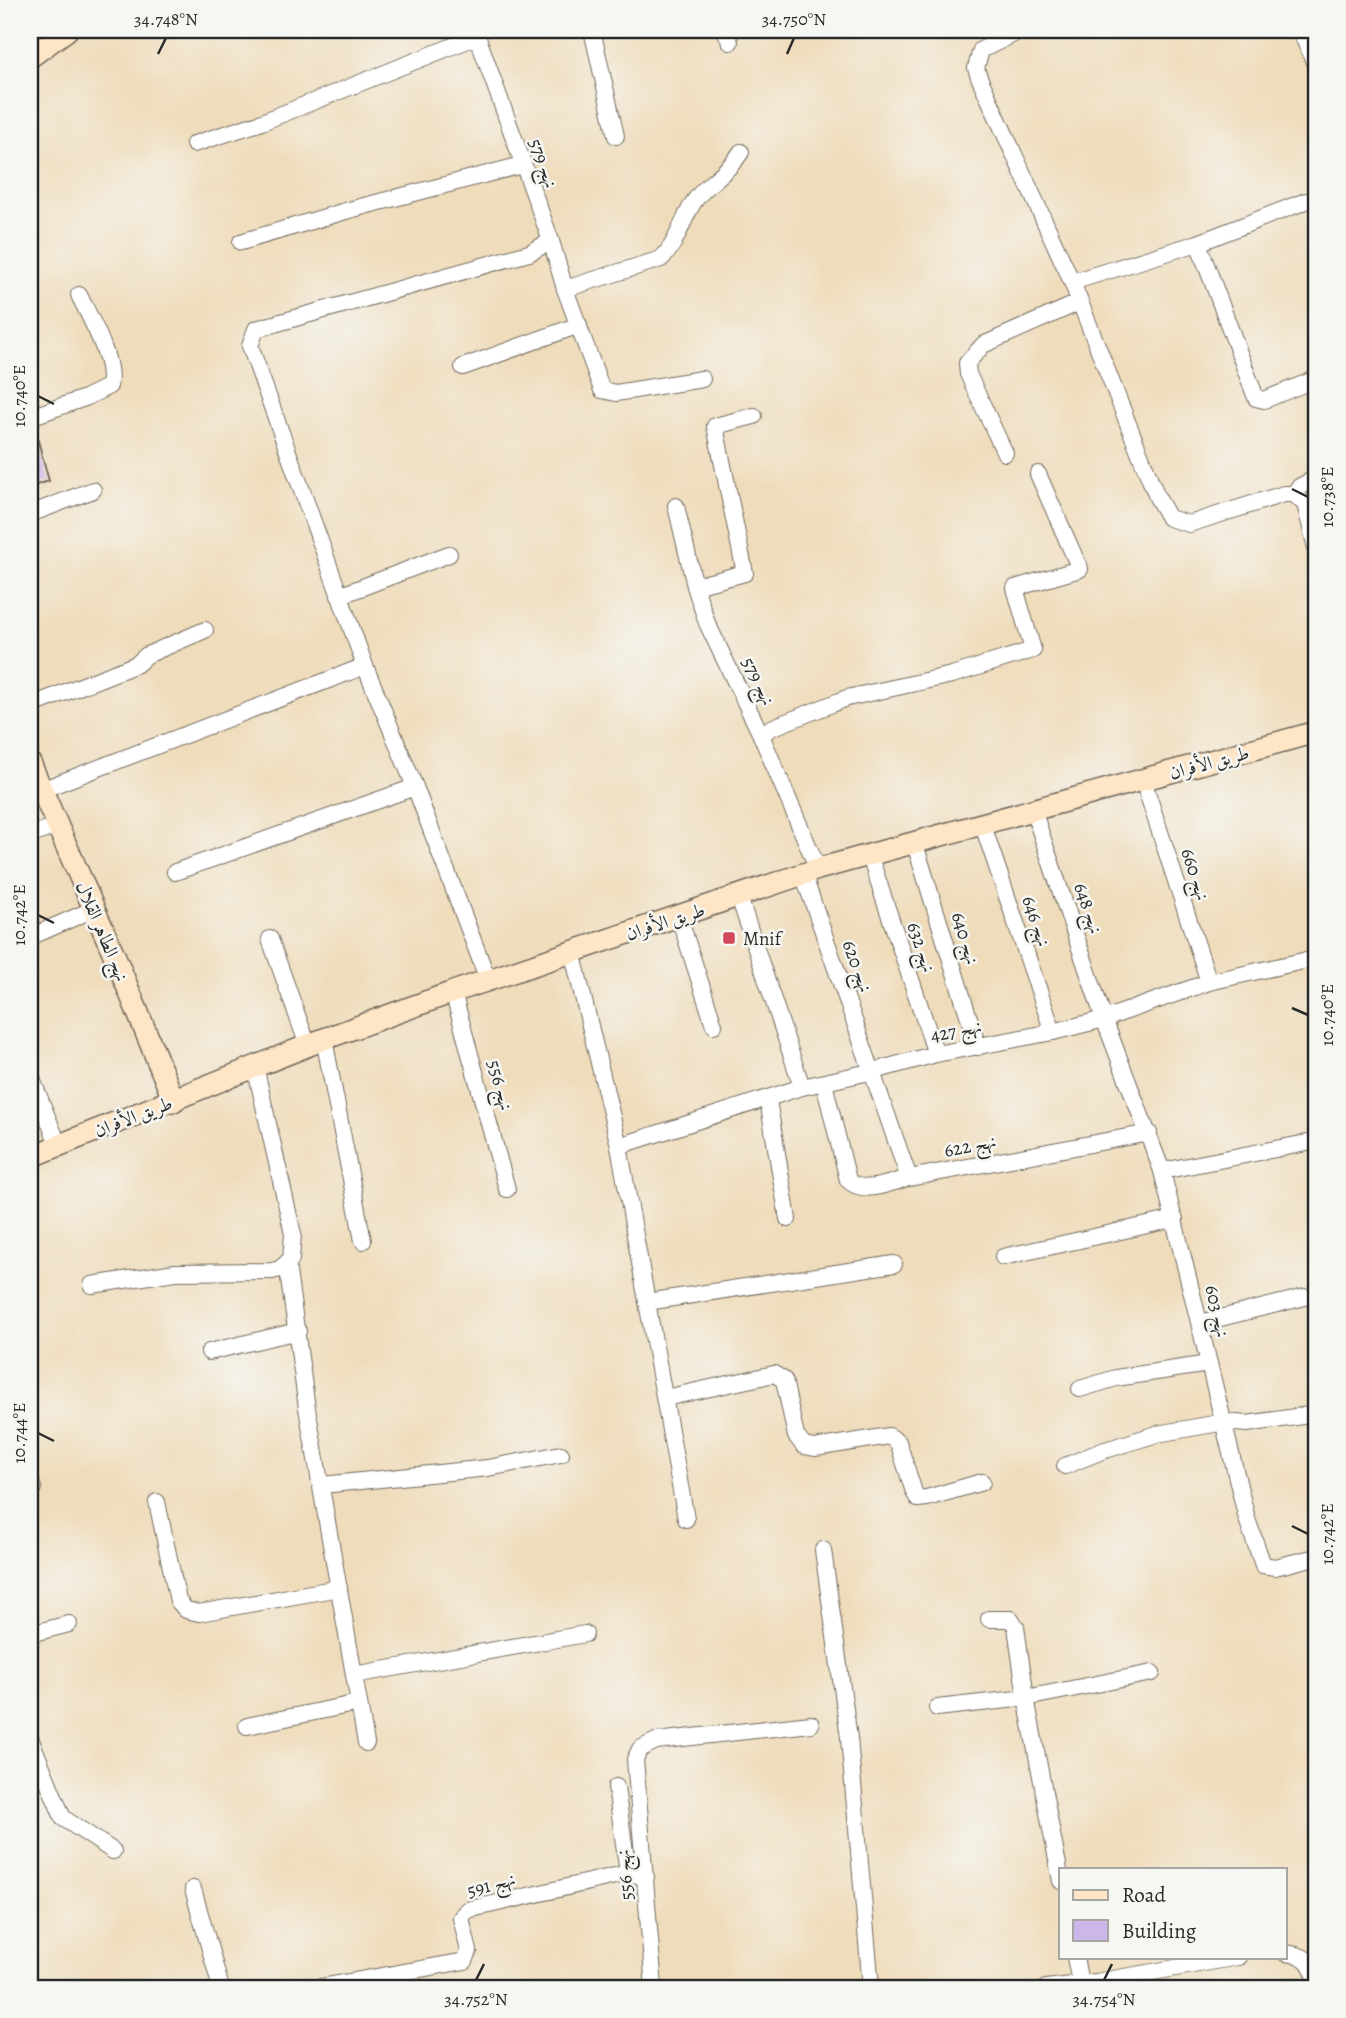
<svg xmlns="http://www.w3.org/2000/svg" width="1346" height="2018" font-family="Alegreya,Amiri,serif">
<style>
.building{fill:#cdb6e9}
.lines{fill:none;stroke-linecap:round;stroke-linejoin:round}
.street-casing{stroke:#70695d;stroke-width:18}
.secondary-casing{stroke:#70695d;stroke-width:24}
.street{stroke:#fff;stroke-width:16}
.secondary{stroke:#fee5c5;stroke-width:21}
.ticks{fill:none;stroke:#2b2b2b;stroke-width:2.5}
.poi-dot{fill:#d1495b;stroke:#f6f6f2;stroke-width:2.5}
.labels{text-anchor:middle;stroke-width:5;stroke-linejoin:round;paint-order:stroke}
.street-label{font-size:19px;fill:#2b2b2b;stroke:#f6f6f2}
.poi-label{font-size:19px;fill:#2b2b2b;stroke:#f6f6f2;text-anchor:start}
.neatline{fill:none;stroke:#2b2b2b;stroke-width:2.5}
.ticks-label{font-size:18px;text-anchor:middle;fill:#2b2b2b}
</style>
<rect width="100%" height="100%" fill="#f6f6f2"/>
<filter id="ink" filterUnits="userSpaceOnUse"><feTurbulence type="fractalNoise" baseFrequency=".0143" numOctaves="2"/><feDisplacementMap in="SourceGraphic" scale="14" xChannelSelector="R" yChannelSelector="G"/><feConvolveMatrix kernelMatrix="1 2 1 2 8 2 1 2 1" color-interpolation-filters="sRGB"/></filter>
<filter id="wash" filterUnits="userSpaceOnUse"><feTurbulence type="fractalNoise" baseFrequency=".00686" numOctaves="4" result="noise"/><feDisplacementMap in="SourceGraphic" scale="28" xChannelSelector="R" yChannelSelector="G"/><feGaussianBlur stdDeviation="1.57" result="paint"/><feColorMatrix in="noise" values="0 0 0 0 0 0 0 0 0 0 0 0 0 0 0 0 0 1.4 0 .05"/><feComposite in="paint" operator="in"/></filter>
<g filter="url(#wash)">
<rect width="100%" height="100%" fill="#efdcbb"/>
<g id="blocks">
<path class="building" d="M30 426H34L49 481 30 487Z"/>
</g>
</g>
<g filter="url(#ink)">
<use href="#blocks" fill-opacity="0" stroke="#70695d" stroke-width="2"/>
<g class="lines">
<defs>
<g id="street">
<path d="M475 30 551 241 565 289 602 390 616 393 702 379"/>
<path d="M592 30 616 136"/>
<path d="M725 30 730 42"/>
<path d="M1022 30 981 50 976 68 979 77 1072 282 1157 497 1169 518 1189 524 1284 494H1294L1305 504 1316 548"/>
<path d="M1300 30 1316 66"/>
<path d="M194 144 262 122 478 36"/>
<path d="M241 242 349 210 522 165"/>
<path d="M1198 243 1256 398 1264 400 1316 379"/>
<path d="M1072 282 1198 243 1306 201"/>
<path d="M565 289 661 259C678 243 682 219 695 200 708 182 729 172 741 152"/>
<path d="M463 367 579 325"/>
<path d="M30 417 85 398 109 386C115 361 90 318 79 295"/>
<path d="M1005 453 968 374 967 363 983 345 1080 302"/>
<path d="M1294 494 1299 487 1316 478"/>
<path d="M676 506 695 586 707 623 761 735 818 869"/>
<path d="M30 514 93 490"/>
<path d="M695 586 745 573 715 426 754 416"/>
<path d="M339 596 449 554"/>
<path d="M30 706 137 664 147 655 205 630"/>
<path d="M761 735 771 728 847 698 952 675 1033 650 1015 588 1080 569 1038 474"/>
<path d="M1143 780 1209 982"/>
<path d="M41 790 365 666"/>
<path d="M1033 810 1104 1019 1162 1171 1247 1519 1263 1565 1275 1567 1316 1557"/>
<path d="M982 823 1053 1032"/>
<path d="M30 836 57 825"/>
<path d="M914 841 978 1047"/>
<path d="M869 854 936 1054"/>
<path d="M175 872 415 787"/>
<path d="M803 874 909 1178 1149 1133"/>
<path d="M739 897 802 1087"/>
<path d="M679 917 714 1025"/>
<path d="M30 937 94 909"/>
<path d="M270 939 308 1046"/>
<path d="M572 951 619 1146 686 1519"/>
<path d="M488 980 415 787 365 666 250 346 256 329 529 253 551 241"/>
<path d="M453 992 507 1189"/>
<path d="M324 1039 363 1241"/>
<path d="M30 1074 58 1144"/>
<path d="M824 1083 848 1180C864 1196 890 1182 909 1178"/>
<path d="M768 1100 788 1219"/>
<path d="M619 1146 802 1087 874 1071 936 1054 1053 1032 1104 1019 1209 982 1303 961"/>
<path d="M1162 1171 1312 1142"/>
<path d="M1003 1257 1175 1219"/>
<path d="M287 1264 307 1408 366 1743"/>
<path d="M92 1285 175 1272 272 1271 280 1269 291 1259 293 1234 255 1066"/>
<path d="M647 1302 894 1264"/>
<path d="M1200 1323 1305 1297"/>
<path d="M209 1352 298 1331"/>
<path d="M1080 1389 1116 1378 1209 1364"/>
<path d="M665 1398 774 1374 784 1380 796 1436 804 1446 815 1448 889 1436 898 1442 914 1492 918 1499 927 1498 982 1482"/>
<path d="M1065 1466 1102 1451 1157 1434 1225 1422 1247 1424 1316 1414"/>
<path d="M30 1480 33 1488"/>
<path d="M322 1485 488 1468 561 1454"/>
<path d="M157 1502 178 1601 186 1610 199 1613 339 1588"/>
<path d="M823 1550 849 1738 871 1988"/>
<path d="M989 1619H1011L1016 1627 1026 1698 1061 1881"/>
<path d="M30 1634 69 1624"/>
<path d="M354 1675 585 1634"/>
<path d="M937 1708 1026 1698 1152 1673"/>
<path d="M247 1726 359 1703"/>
<path d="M30 1738 63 1818 113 1851"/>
<path d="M616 1787 628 1873"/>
<path d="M193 1889 221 1988"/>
<path d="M1285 1953C1304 1955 1310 1959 1316 1978"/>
<path d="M1075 1957 1080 1983"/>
<path d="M315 1988 465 1961 469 1951 461 1918 467 1910 628 1873 646 1877"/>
<path d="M654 1988 635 1759 640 1749 656 1741 811 1724"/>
<path d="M1046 1988 1096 1982 1238 1957"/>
</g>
<g id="secondary">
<path d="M30 57 67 30"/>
<path d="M30 763 116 959 174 1101"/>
<path d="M30 1157 324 1039 453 992 818 869 1316 732"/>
</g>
</defs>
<use href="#street" class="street-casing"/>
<use href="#secondary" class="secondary-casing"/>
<use href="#street" class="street"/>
<use href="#secondary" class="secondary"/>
</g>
</g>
<path class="ticks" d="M158 54 166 38M787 54 794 38M38 396 54 404M1292 489 1308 497M38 915 54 923M1292 1008 1308 1015M38 1433 54 1441M1292 1526 1308 1534M476 1980 484 1964M1104 1980 1112 1964"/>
<rect class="poi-dot" x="722" y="931" width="14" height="14" rx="3.5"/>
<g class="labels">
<g class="street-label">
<text transform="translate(544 163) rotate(70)" y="7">نهج 579</text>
<text transform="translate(759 681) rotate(64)" y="7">نهج 579</text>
<text transform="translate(1209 762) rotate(-15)" y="7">طريق الأفران</text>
<text transform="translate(1196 874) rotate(72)" y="7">نهج 660</text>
<text transform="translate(1089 908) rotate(71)" y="7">نهج 648</text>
<text transform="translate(665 921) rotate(-18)" y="7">طريق الأفران</text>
<text transform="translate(1037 921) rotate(71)" y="7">نهج 646</text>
<text transform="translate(103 931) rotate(67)" y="7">نهج الطاهر القلال</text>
<text transform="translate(966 938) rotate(73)" y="7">نهج 640</text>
<text transform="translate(922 947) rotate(71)" y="7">نهج 632</text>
<text transform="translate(858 966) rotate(70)" y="7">نهج 620</text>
<text transform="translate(956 1030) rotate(-11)" y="7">نهج 427</text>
<text transform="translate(501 1085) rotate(75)" y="7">نهج 556</text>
<text transform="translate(133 1116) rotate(-21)" y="7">طريق الأفران</text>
<text transform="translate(970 1145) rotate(-11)" y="7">نهج 622</text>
<text transform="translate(1218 1311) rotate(77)" y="7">نهج 603</text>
<text transform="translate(624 1875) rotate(-95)" y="7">نهج 556</text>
<text transform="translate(491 1884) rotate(-15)" y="7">نهج 591</text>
</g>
<g class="poi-label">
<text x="743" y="945">Mnif</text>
</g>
</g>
<rect width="1346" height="2018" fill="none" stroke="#f6f6f2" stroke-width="77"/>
<rect x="1059" y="1868" width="228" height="91" fill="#f6f6f2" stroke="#a5a5a2" stroke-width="2"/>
<rect x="1073" y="1890" width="35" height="10" fill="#fee5c5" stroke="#a5a5a2" stroke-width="2"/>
<text x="1122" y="1902" font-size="21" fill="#2b2b2b">Road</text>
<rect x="1073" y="1920" width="35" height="21" fill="#cdb6e9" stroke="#a5a5a2" stroke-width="2"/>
<text x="1122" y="1938" font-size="21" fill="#2b2b2b">Building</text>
<rect x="38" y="38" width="1270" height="1942" class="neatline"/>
<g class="ticks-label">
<text x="166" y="25">34.748°N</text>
<text x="794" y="25">34.750°N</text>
<text transform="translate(19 396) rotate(-90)" y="6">10.740°E</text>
<text transform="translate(1327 497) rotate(-90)" y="6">10.738°E</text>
<text transform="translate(19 915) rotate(-90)" y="6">10.742°E</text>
<text transform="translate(1327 1015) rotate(-90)" y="6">10.740°E</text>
<text transform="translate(19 1433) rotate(-90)" y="6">10.744°E</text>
<text transform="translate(1327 1534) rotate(-90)" y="6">10.742°E</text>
<text x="476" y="2005">34.752°N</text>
<text x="1104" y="2005">34.754°N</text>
</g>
</svg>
